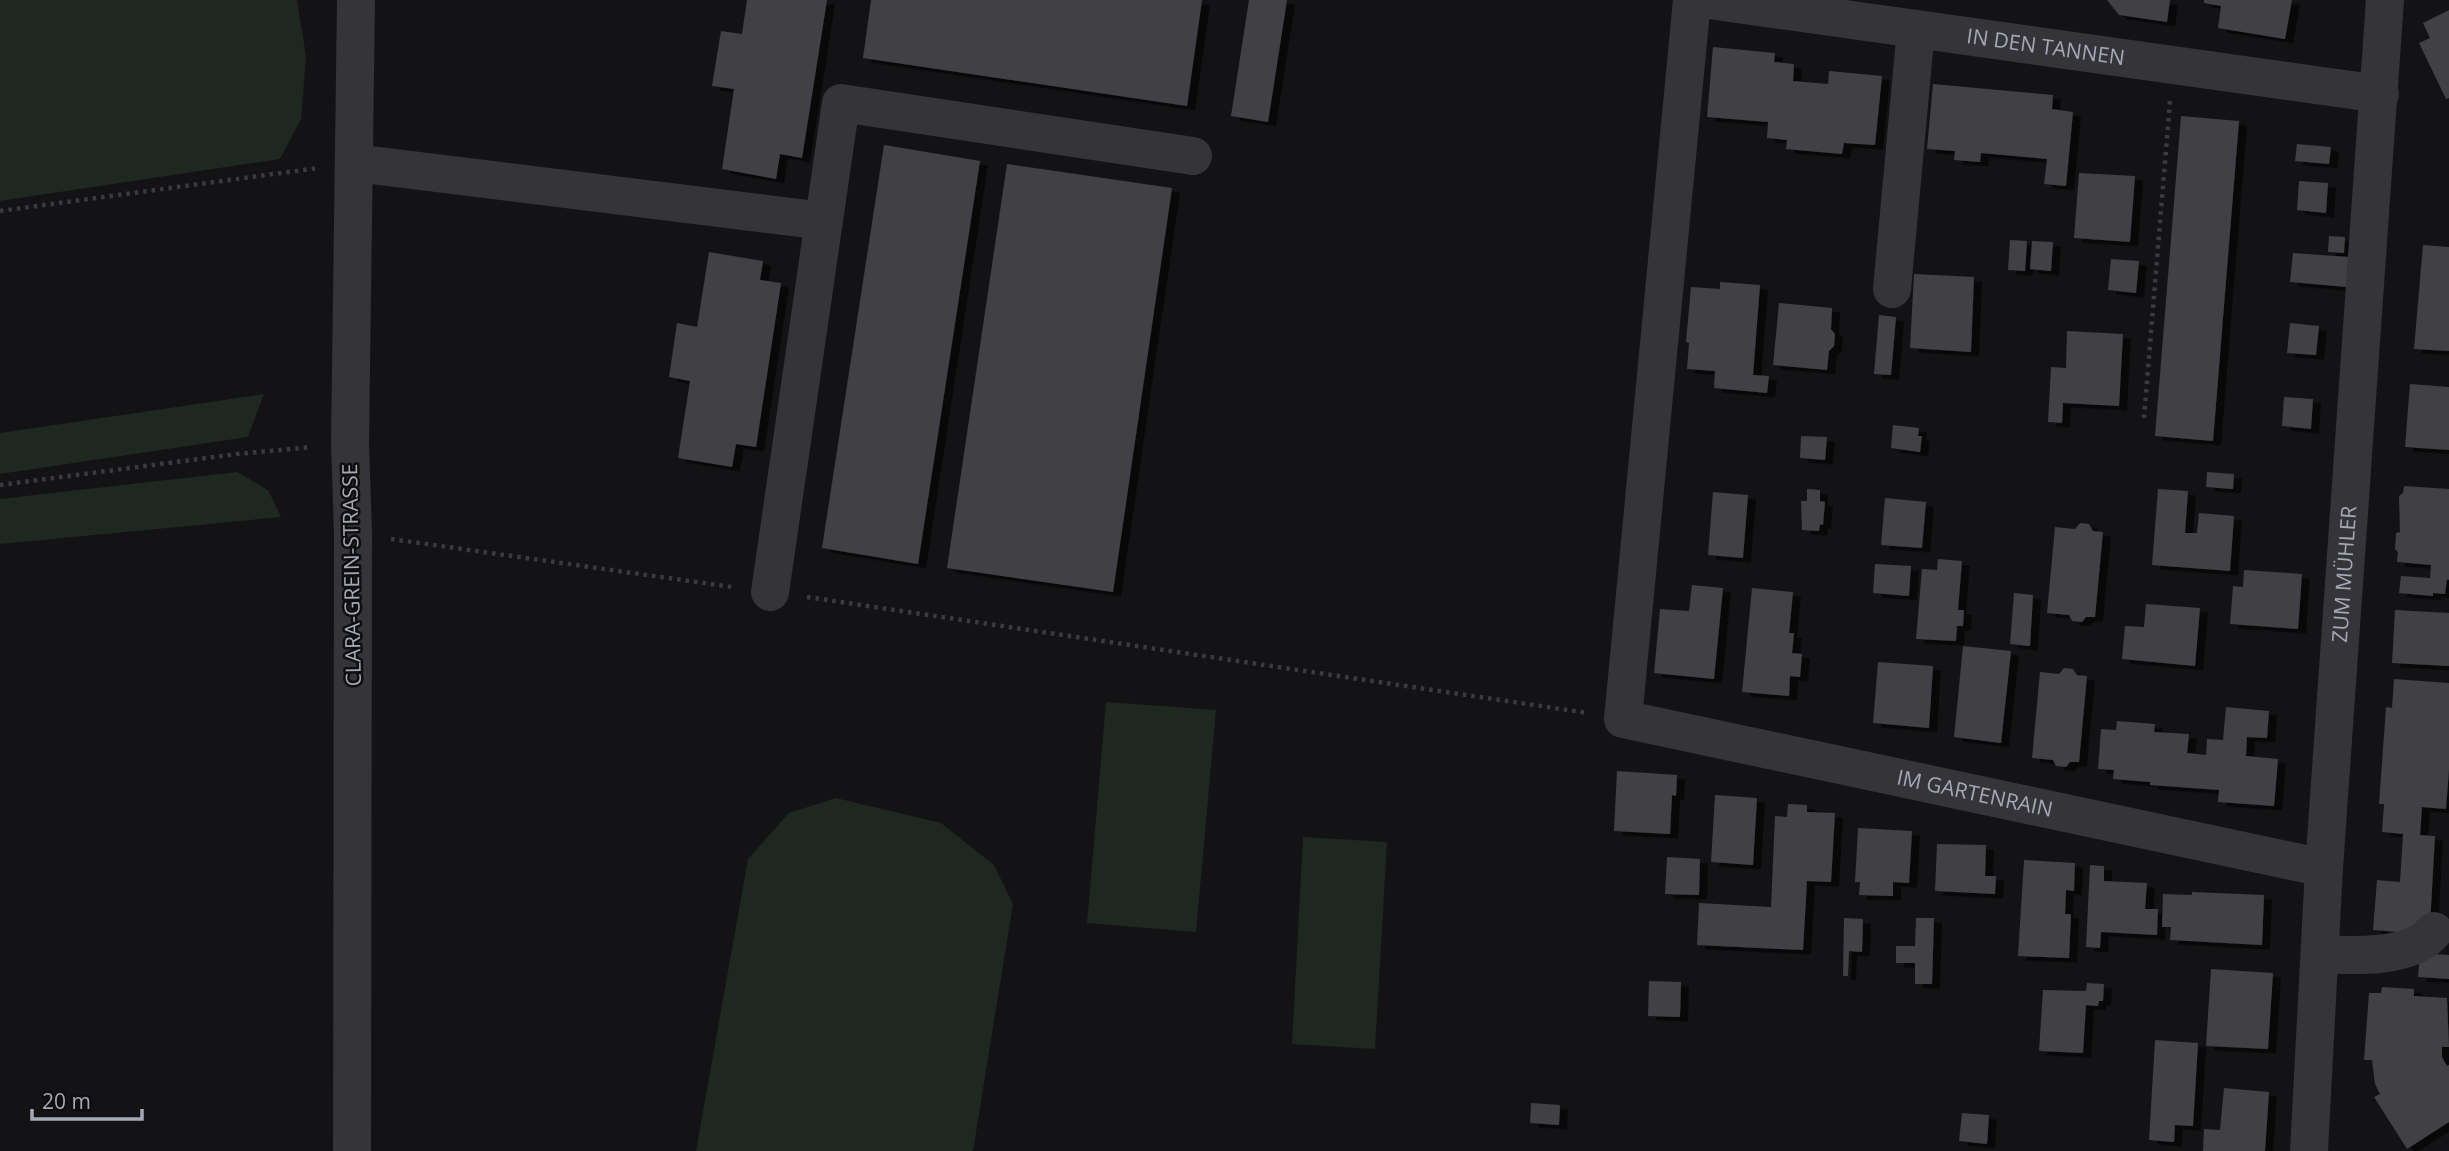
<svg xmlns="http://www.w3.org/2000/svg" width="2449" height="1151" font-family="'Open Sans',sans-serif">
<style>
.green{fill:#1f2721}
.building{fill:#3f4045;filter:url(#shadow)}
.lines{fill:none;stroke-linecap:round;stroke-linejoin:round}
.path{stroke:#3a3b40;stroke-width:4.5;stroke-dasharray:3.5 5;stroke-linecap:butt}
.minor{stroke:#343439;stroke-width:38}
.labels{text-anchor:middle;stroke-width:5;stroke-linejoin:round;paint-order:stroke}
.street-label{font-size:21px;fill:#a5a8b5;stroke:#0e0e0f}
</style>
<defs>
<filter id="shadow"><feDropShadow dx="8" dy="4.5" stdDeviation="0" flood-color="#0009"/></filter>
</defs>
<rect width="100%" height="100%" fill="#131315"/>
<g class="green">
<path d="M0 0H297L306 56 301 119 280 159 0 201Z"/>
<path d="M264 394 248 437 0 474V433Z"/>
<path d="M237 472 268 490 281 517 0 544V499Z"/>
<path d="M1106 702 1216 710 1196 932 1087 923Z"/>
<path d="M836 798 941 823 994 865 1013 904 973 1151H696L748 859 789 813Z"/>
<path d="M1303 837 1387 842 1375 1049 1292 1044Z"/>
</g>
<g class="building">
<path d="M747 0H827L802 158 780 154 776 179 722 169 734 89 712 86 721 31 742 34Z"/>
<path d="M871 0H1202L1187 106 863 58Z"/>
<path d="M1249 0H1287L1268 122 1231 116Z"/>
<path d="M2107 0H2170L2167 22 2119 15Z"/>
<path d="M2204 0H2292L2285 39 2218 28 2221 6 2204 3Z"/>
<path d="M2449 10V98L2446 99 2419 43 2430 38 2423 23Z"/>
<path d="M1713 47 1775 53 1774 62 1794 64 1793 81 1828 84 1829 71 1882 76 1875 145 1844 143 1842 154 1786 149 1787 140 1767 138 1768 122 1707 117Z"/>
<path d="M1933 84 2053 95 2052 109 2073 112 2066 186 2044 184 2047 159 1981 153 1980 162 1954 160 1955 151 1927 149Z"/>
<path d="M2181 116 2239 121 2213 441 2155 436Z"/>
<path d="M2297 144 2331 147 2329 164 2295 161Z"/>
<path d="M884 145 980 161 918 564 822 548Z"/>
<path d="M1007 164 1172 188 1113 592 947 568Z"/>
<path d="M2079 173 2135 176 2130 242 2074 238Z"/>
<path d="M2299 181 2328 183 2326 213 2297 210Z"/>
<path d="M2329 236 2345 237 2344 253 2328 252Z"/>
<path d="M2010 240 2027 241 2025 271 2008 270Z"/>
<path d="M2032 241 2053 242 2051 271 2030 269Z"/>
<path d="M2423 245 2449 247V351L2414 349Z"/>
<path d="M709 252 763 261 760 280 781 283 756 447 736 444 732 467 678 458 690 381 669 377 677 323 697 327Z"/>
<path d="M2293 253 2349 257 2347 287 2290 282Z"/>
<path d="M2111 259 2139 261 2136 293 2108 290Z"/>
<path d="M1914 274 1974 277 1971 352 1910 348Z"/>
<path d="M1720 282 1760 285 1753 375 1769 376 1767 393 1714 388 1715 371 1687 369 1689 343 1686 342 1691 287 1720 289Z"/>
<path d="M1779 303 1832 308 1831 329 1835 334 1834 346 1829 351 1827 370 1773 365Z"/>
<path d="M1879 315 1896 317 1891 375 1874 374Z"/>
<path d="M2290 323 2319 326 2316 355 2287 353Z"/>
<path d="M2067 331 2123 334 2119 406 2063 403 2062 423 2048 422 2051 367 2066 368Z"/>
<path d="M2410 384 2449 387V450L2405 447Z"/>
<path d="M2284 397 2313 399 2311 429 2282 426Z"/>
<path d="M1893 425 1919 428 1918 436H1922L1920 452 1891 448Z"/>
<path d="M1801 436 1827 437 1825 460 1800 458Z"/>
<path d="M2207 472 2234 474 2233 489 2206 487Z"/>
<path d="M2404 486 2449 489V580L2447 579 2445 594 2433 593V596L2399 593 2401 576 2430 578 2431 565 2397 562 2398 552 2395 549 2396 533 2400 532 2399 496 2403 493Z"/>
<path d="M1807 489 1820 490V501L1825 502 1823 525 1820 524 1819 531 1802 530 1801 501H1807Z"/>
<path d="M2158 489 2188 491 2185 533H2197L2199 513 2234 516 2230 571 2152 565Z"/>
<path d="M1713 492 1748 495 1743 558 1708 555Z"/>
<path d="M1885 498 1926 502 1922 548 1881 545Z"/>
<path d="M2080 523 2089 524 2093 531 2103 532 2095 617H2086L2082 622 2072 621 2069 615 2047 613 2055 527 2075 529Z"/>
<path d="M1938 559 1962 561 1958 610H1964L1963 626H1957L1956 641 1916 639 1922 569 1937 570Z"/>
<path d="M1875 564 1911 566 1909 596 1873 593Z"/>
<path d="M2244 570 2302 574 2298 629 2230 624 2233 586 2243 587Z"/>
<path d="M1692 585 1723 588 1714 679 1654 673 1660 609 1689 611Z"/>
<path d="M1752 588 1793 592 1789 633H1794L1792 653 1802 654 1800 677 1790 676 1789 696 1742 692Z"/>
<path d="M2014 593 2033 595 2030 646 2010 644Z"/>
<path d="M2146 604 2200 608 2195 666 2122 659 2125 626 2144 627Z"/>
<path d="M2395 610 2449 613V666L2392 663Z"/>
<path d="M1963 646 2011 651 2001 743 1954 737Z"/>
<path d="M1878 662 1933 666 1929 728 1873 723Z"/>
<path d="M2064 668 2073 669 2077 675 2087 676 2079 762H2070L2066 767 2056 766 2053 760 2032 758 2040 672 2059 674Z"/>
<path d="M2394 679 2449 683V769L2446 809 2422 807 2420 835 2435 836 2430 924 2422 934 2373 930 2377 880 2400 882 2403 834 2382 832 2384 804H2379L2386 707 2392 708Z"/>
<path d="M2226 707 2269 711 2267 738 2247 737 2246 756 2278 759 2274 806 2218 802 2219 790 2150 785V782L2113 779 2114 770 2098 769 2101 729 2116 730 2117 721 2155 724 2154 732 2189 734 2187 753 2206 755 2207 739 2223 740Z"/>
<path d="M1617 771 1677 775 1676 796 1672 795 1670 834 1614 831Z"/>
<path d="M1715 795 1757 798 1753 865 1711 862Z"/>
<path d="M1788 804 1807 805V812L1835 813 1831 882 1807 881 1803 950 1697 945 1699 903 1771 907 1775 816 1787 817Z"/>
<path d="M1858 828 1912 831 1909 883 1893 882V896L1859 895 1860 882H1855Z"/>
<path d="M1937 844 1986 845 1985 876H1996L1995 894 1935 891Z"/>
<path d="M1667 857 1700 859 1699 895 1665 894Z"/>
<path d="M2024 860 2075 863 2074 891 2066 890 2065 914H2071L2069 958 2018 956Z"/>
<path d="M2090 865 2104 866V881L2147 883 2145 909H2158L2157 935 2101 932 2100 948 2086 947Z"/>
<path d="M2192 892 2264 895 2262 945 2170 940 2171 927H2162L2163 894 2192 895Z"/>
<path d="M1844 918 1863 919 1862 952 1849 951 1848 976H1843Z"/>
<path d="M1916 918H1934L1932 984H1915V963H1896V946H1915Z"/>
<path d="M2420 953 2449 955V979L2418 977Z"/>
<path d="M2211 969 2273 973 2268 1049 2206 1046Z"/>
<path d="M1649 981 1681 982 1680 1017 1648 1016Z"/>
<path d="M2087 983 2104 984 2103 1001H2099L2098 1006 2086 1005 2083 1053 2039 1051 2043 990 2086 991Z"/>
<path d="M2382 987 2414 989V996L2447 998 2449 1047H2442V1057L2447 1066 2449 1065V1122L2407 1149 2374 1097 2380 1094 2375 1084 2372 1060H2364L2369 993H2381Z"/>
<path d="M2155 1040 2198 1043 2193 1126 2175 1125 2174 1142 2149 1140Z"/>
<path d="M2224 1088 2269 1092 2265 1151H2203L2204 1129 2220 1130Z"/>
<path d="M1531 1103 1560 1105 1559 1125 1530 1123Z"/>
<path d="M1962 1113 1989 1115 1987 1144 1959 1141Z"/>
</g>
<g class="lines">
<g class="path">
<path d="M0 211 318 168"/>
<path d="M2144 418 2170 101"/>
<path d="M0 485 237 454 312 447"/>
<path d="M391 539 732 587"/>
<path d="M807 597 1588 713"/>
</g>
<g class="minor">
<path id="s1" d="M1692 0 1623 719 2324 868"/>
<path id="s2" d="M1709 0 2380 94"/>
<path d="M355 163 824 221"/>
<path d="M1892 289 1916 29"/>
<path d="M770 592 841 103 1193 156"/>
<path d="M2320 954C2352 956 2412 959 2434 931"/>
<path d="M352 1151 353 533 350 444 356 0"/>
<path id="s3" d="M2309 1151 2324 868 2385 0"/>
</g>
</g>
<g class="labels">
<g class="street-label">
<text dy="7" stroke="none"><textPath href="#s2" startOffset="340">IN DEN TANNEN</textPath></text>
<text transform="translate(352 575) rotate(-91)" y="7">CLARA-GREIN-STRASSE</text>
<text dy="7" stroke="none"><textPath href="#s3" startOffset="578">ZUM MÜHLER</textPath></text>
<text dy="7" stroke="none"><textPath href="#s1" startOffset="1082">IM GARTENRAIN</textPath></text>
</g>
</g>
<path d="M32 1109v10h110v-10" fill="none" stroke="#a5a8b5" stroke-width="3.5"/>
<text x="42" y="1109" font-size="21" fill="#a5a8b5" stroke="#0e0e0f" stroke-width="5" paint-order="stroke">20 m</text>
</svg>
